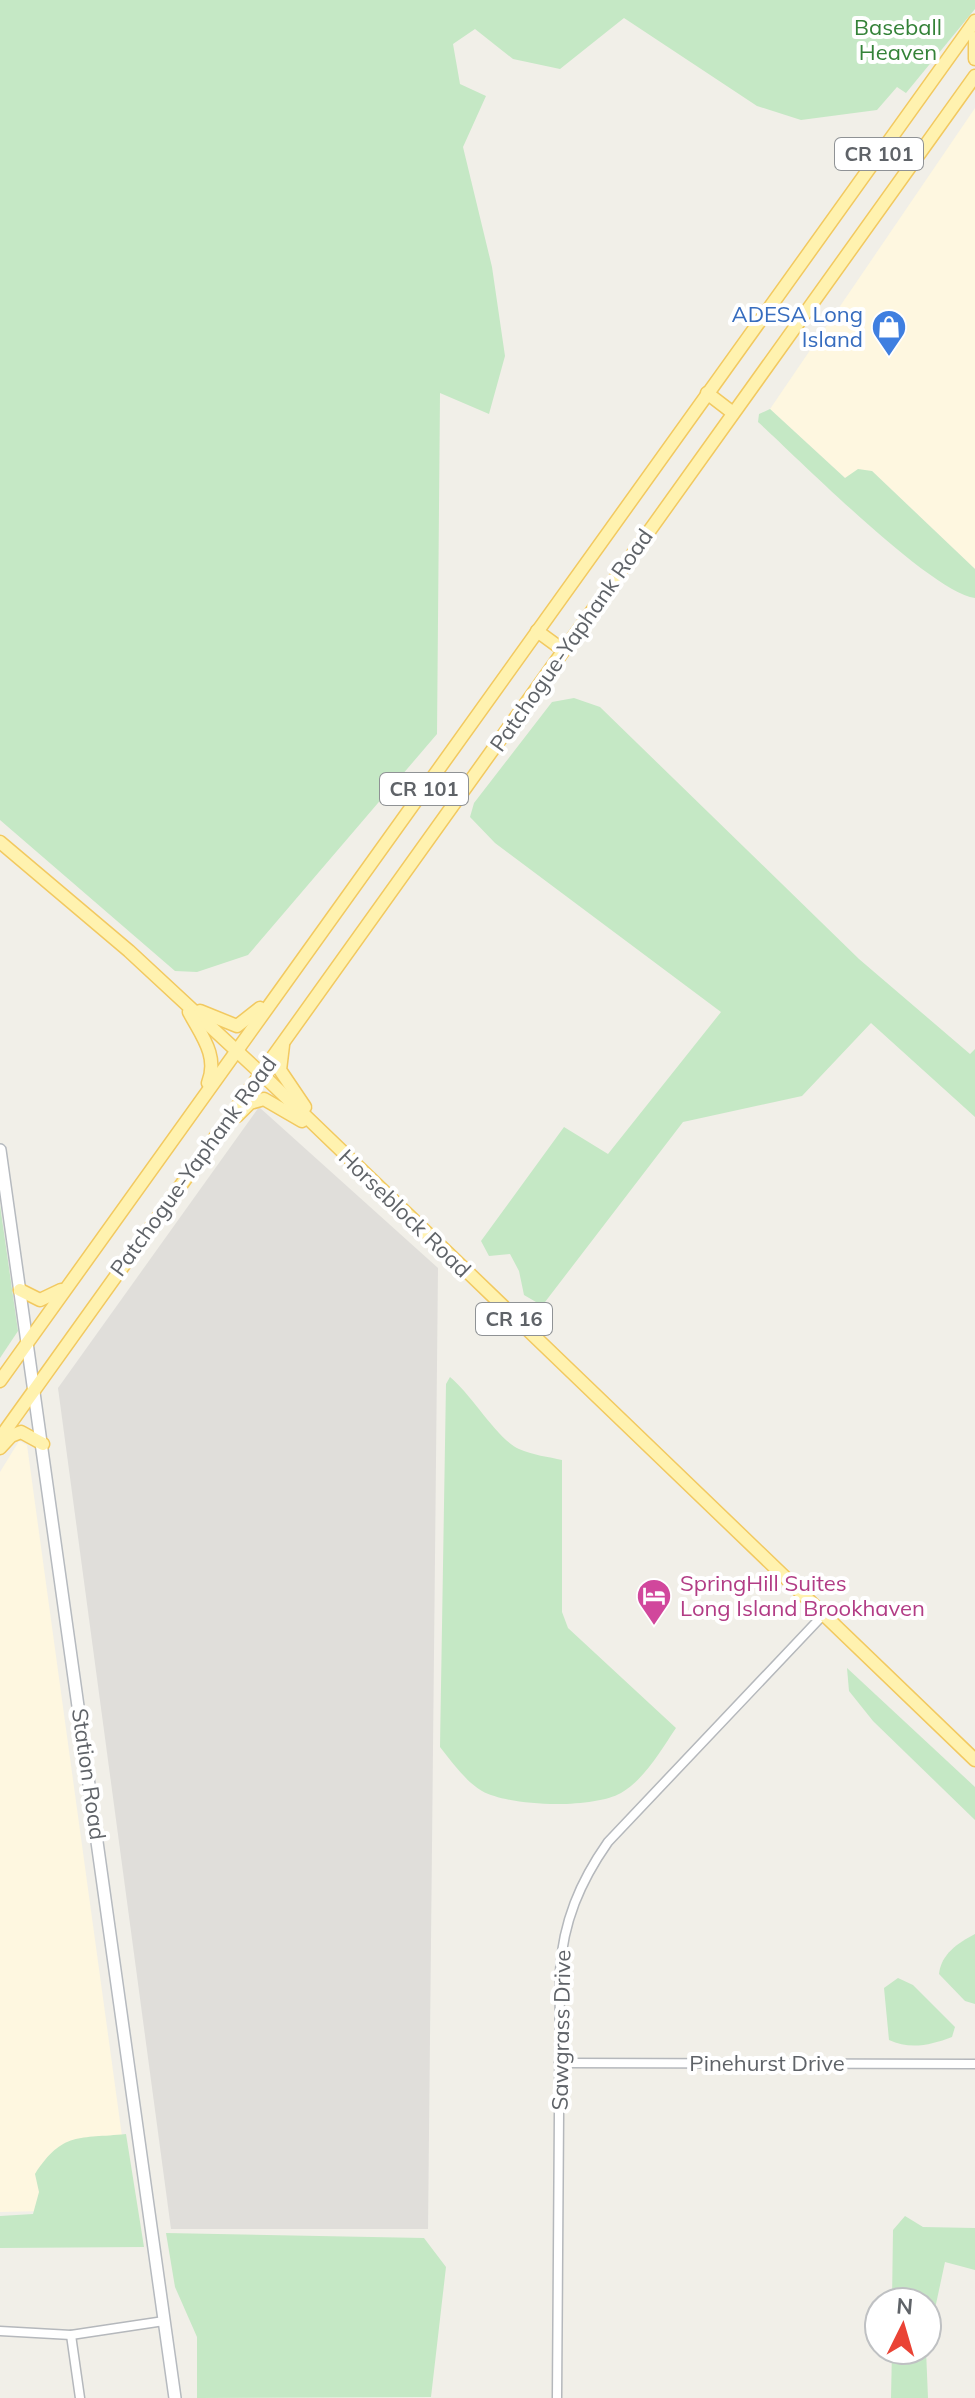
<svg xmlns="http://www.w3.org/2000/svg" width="975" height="2398" font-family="Mulish,sans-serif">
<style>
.commercial{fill:#fef7e0}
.industrial{fill:#e0deda}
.green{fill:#c5e8c5}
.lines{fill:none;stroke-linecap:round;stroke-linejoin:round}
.minor-casing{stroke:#b5b8bc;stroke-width:11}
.secondary-casing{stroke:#b6babf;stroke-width:14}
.primary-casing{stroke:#f2c960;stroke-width:15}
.minor{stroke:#fff;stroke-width:8}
.secondary{stroke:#fff;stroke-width:11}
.primary{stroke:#fff2af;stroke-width:12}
.labels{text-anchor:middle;stroke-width:8;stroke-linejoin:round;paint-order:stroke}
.shield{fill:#fff;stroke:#8f9295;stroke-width:2}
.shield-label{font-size:20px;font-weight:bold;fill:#5f6368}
.park-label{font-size:22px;fill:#348238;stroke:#fff}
.shop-label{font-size:22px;fill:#366cbe;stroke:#fff;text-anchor:end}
.street-label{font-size:22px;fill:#5f6368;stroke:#fff}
.hotel-label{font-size:22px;fill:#b23c85;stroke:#fff;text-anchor:start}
</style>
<rect width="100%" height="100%" fill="#f1efe8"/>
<g class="commercial">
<path d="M975 108V569L872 471 845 478 770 409Z"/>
<path d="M19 1441 27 1445 132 2209 0 2212V1472Z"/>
</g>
<path class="industrial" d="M259 1107 438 1268 428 2229H171L58 1388Z"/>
<g class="green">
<path d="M0 0H975V9L906 93 897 87 877 110 801 120 757 106 624 18 560 69 513 59 475 29 453 44 460 84 486 96 463 147 492 267 505 356 489 414 440 393 437 734 248 955 197 972 175 971 0 820Z"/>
<path d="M770 409 845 478 858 469 872 471 975 569V598C930 592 799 459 758 422L759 414Z"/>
<path d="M574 698 600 707 859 959 970 1054 975 1049V1117L871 1023 802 1096 683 1122 545 1302H536L524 1295 519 1271 510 1254 489 1256 481 1241 564 1127 608 1154 721 1012 495 843 470 817 474 803 552 702Z"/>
<path d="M0 1205 18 1331 0 1358Z"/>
<path d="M450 1377C471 1394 498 1440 519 1449 532 1455 549 1457 562 1460V1612L568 1628 676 1728C661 1750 645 1779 621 1793 592 1809 511 1807 482 1791 465 1781 452 1762 440 1747L446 1384Z"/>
<path d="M847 1668 975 1787V1820L873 1721 849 1691Z"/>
<path d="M975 1934V2004L965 2001 939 1974C941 1954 958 1943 975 1934Z"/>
<path d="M898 1978 913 1985 955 2027 952 2037C931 2045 910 2050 889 2040L884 1988Z"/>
<path d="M126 2134 144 2247 0 2248V2216L33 2214 39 2192 35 2174C63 2131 79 2139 126 2134Z"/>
<path d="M905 2216 923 2227 975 2228V2270L945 2262 927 2346V2302H892L893 2230Z"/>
<path d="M166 2233 424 2238 446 2267 431 2397 197 2398V2337L175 2287Z"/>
<path d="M892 2350H926L928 2398H891Z"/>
</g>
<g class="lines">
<defs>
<g id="minor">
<path d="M559 2063 975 2064"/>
<path d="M0 2331 71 2335 164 2321"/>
<path d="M71 2335 80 2398"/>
<path d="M557 2398 560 1971C563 1922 580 1882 608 1842L824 1614"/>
</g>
<path id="secondary" d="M0 1150 175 2398"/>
<g id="primary">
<path d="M975 38V59"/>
<path d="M707 393 733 413"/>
<path d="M537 631 563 650"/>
<path d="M0 842 129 951 267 1079 975 1760"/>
<path d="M200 1011 237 1026 260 1008"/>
<path d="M189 1012C201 1035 219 1056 208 1083"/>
<path d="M283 1045 280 1070 305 1107"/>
<path d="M237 1116 250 1103 264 1099 302 1121"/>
<path d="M20 1290 40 1300 61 1290"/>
<path d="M0 1381 975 21"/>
<path d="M0 1438 975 76"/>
<path d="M0 1448 11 1436 21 1432 43 1444"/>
</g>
</defs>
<use href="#minor" class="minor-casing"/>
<use href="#secondary" class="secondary-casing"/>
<use href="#primary" class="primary-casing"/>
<use href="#minor" class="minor"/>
<use href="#secondary" class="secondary"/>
<use href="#primary" class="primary"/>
</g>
<defs>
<symbol id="shop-pin" viewBox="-11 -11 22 30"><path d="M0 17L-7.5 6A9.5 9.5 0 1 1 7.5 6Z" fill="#3f7fe0" stroke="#fff"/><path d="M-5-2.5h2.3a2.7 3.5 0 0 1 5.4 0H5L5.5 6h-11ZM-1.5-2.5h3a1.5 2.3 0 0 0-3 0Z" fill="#fff"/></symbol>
<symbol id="hotel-pin" viewBox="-11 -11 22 30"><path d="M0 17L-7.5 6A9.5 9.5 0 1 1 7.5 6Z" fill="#d1479c" stroke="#fff"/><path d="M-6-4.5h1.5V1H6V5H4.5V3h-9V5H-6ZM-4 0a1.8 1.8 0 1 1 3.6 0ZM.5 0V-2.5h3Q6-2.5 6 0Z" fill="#fff"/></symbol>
</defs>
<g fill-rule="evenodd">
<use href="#shop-pin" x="869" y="307" width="40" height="54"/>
<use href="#hotel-pin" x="634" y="1576" width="40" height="54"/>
</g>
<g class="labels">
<g class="shield">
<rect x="835" y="138" width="88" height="32" rx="6"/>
<rect x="380" y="773" width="88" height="32" rx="6"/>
<rect x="476" y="1303" width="76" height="32" rx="6"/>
</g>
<g class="shield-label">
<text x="879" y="161">CR 101</text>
<text x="424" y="796">CR 101</text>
<text x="514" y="1326">CR 16</text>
</g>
<g class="park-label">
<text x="898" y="35">Baseball<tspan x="898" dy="25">Heaven</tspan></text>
</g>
<g class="shop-label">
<text x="863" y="322">ADESA Long<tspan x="863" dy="25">Island</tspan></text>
</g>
<g class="street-label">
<text transform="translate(571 640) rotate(-55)" y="8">Patchogue-Yaphank Road</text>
<text transform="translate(193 1166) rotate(-54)" y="8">Patchogue-Yaphank Road</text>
<text transform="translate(405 1213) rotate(44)" y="8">Horseblock Road</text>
<text transform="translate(89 1774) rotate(82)" y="8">Station Road</text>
<text transform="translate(561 2030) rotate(-89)" y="8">Sawgrass Drive</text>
<text x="767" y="2071">Pinehurst Drive</text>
</g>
<g class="hotel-label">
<text x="680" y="1591">SpringHill Suites<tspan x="680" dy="25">Long Island Brookhaven</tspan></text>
</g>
</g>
<g transform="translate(903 2326) rotate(5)"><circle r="38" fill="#ffffff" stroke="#bfc1c3" stroke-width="2"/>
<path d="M0-6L14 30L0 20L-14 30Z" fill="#ea4335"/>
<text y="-12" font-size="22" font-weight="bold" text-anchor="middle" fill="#5f6368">N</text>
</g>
</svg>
